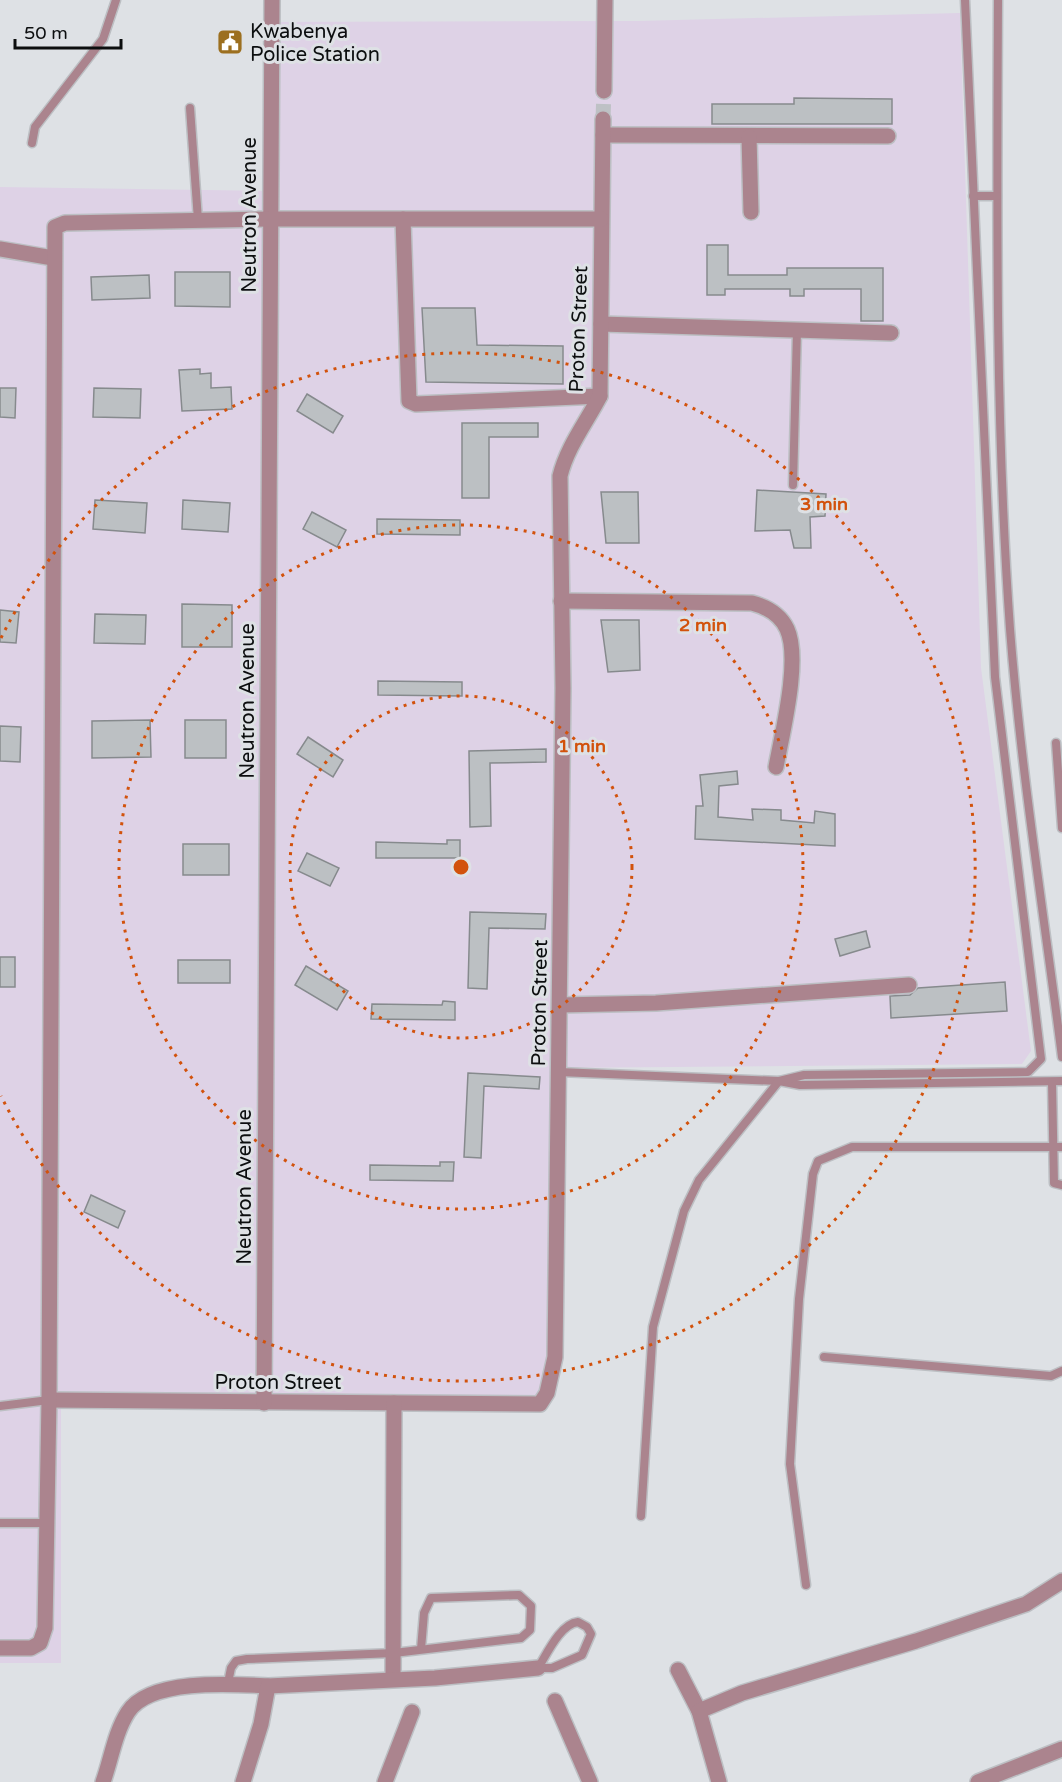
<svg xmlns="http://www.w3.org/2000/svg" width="1062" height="1782" font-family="'Varela Round',sans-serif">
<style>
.education{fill:#ded2e6}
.building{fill:#bcc0c3;stroke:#868a8d;stroke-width:1.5}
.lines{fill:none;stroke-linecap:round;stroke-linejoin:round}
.minor-tunnel{stroke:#bec1c5;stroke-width:15;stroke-dasharray:15 8;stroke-linecap:butt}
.service-casing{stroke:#bcbfc3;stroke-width:11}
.minor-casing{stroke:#bcbfc3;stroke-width:18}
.service{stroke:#ab848e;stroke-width:8}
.minor{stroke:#ab848e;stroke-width:15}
.ring{fill:none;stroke:#d2520c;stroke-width:3;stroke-dasharray:3 6}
.labels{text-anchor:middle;stroke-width:6;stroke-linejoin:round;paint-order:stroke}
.poi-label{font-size:20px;fill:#0c0e0f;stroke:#dee1e5;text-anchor:start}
.street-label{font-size:20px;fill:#0c0e0f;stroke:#dee1e5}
.centre{fill:#d2520c;stroke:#dee1e5;stroke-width:3}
.ring-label{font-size:18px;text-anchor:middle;font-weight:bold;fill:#d2520c;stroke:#dee1e5;stroke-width:6;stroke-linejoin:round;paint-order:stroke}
</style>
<rect width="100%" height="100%" fill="#dee1e5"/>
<path class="education" d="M960 13 981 668 1031 1051 1022 1064 550 1068 549 1370 537 1402 61 1407V1663H0V187L266 191 264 22 638 21Z"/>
<g class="building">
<path d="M794 98 892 99V124H712V104H794Z"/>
<path d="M707 245H728V275H787V268H883V321H861V289H804V296H790V289H725V295H707Z"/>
<path d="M175 272H230V307L175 306Z"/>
<path d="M149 275 150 298 92 300 91 277Z"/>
<path d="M422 308H475L477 345 563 346V384L426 382Z"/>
<path d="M200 369V374L211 373V388L231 387 232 409 182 411 179 370Z"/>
<path d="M0 388H16L15 418 0 417Z"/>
<path d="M94 388 141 389 140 418 93 417Z"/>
<path d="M307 394 343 416 333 433 297 411Z"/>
<path d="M462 423H538V437H489V498H462Z"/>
<path d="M757 490 826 494 825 516 810 517 811 548H794L790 530 755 531Z"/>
<path d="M601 492H638L639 543H606Z"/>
<path d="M95 500 147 503 145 533 93 529Z"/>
<path d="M183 500 230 503 228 532 182 529Z"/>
<path d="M312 512 346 530 337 547 303 529Z"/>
<path d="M377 519 460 520V535L377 534Z"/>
<path d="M182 604 232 605V647H182Z"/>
<path d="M0 610 19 612 16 643 0 642Z"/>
<path d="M95 614 146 615 145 644 94 643Z"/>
<path d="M601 620H639L640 670 608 672Z"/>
<path d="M378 681 462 682V696L378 695Z"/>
<path d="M150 720 151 757 92 758V721Z"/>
<rect x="185" y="720" width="41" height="38"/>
<path d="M0 726 21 727 20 762 0 761Z"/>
<path d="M308 737 343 760 333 777 297 754Z"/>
<path d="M546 749V762L490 763 491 826 470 827 469 751Z"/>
<path d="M737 771 738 784 719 786 718 817 753 820 752 809 781 810V820L814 823 815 811 835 814V846L695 839 696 806H703L700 775Z"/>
<path d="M447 840H460V858H376V842L447 844Z"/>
<rect x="183" y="844" width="46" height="31"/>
<path d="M307 853 339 868 330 886 298 871Z"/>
<path d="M470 912 546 914 545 929 489 928 487 989 468 988Z"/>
<path d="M866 931 870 947 840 956 835 939Z"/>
<rect x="0" y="957" width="15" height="30"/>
<rect x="178" y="960" width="52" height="23"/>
<path d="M306 966 348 991 337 1010 295 985Z"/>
<path d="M1005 982 1007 1011 891 1018 890 996 910 995 918 988Z"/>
<path d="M443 1001 455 1002V1020L371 1019 372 1004 442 1005Z"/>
<path d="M468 1073 540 1077 539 1089 484 1086 481 1158 464 1157Z"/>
<path d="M440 1162H454L453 1181 370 1180V1165L440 1166Z"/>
<path d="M91 1195 125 1211 118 1228 84 1212Z"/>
</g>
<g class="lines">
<path class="minor-tunnel" d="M603 119 604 91"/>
<defs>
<g id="service">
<path d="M998 0C997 210 995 419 1010 629 1021 772 1044 915 1062 1057"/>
<path d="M190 108 198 220"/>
<path d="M32 143 35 127 103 39 116 0"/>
<path d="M973 196H997"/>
<path d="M793 485 797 330"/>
<path d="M1056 743 1062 828"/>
<path d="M559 1072 779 1081 800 1085 1062 1081"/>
<path d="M1052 1082 1054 1183 1062 1185"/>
<path d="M824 1357 1039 1375 1051 1376 1062 1371"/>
<path d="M0 1406 49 1400"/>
<path d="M641 1516 653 1327 684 1211 699 1180 779 1081 804 1075 1028 1072 1041 1059 995 677 965 0"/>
<path d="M0 1523H47"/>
<path d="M806 1585 790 1464 799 1299 813 1174 818 1161 852 1147H1062"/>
<path d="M578 1622 587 1627 591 1634 582 1655 552 1668H538C547 1654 560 1624 578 1622Z"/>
<path d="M228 1683 231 1668 236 1661 247 1659 394 1653 521 1638 530 1630 531 1606 519 1595 431 1598 424 1613 421 1649"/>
</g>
<g id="minor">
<path d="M604 91 605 0"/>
<path d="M603 135 888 136"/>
<path d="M749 137 751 212"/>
<path d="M403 219 409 401 416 404 600 396"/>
<path d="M0 249 53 258"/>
<path d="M601 324 891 333"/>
<path d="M561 601 752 603C767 607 780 614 787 629 801 659 782 734 776 767"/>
<path d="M560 1005 656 1003 909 985"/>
<path d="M49 1400 540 1404 547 1393 555 1357 563 688 560 476C567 447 586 423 600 396L603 119"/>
<path d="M264 1403 272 0"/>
<path d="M0 1648H31L40 1643 45 1628 49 1400 55 227 65 223 270 219H601"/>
<path d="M678 1670 699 1711"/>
<path d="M393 1679 394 1403"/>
<path d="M555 1701 590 1782"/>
<path d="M103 1782C111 1760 115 1732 128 1712 150 1678 233 1684 268 1686"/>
<path d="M243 1782 261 1724 268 1686 435 1678 538 1668"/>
<path d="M385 1782 412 1712"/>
<path d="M719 1782 699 1711 742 1693 916 1641 1026 1604 1062 1581"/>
<path d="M978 1782 1062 1749"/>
</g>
</defs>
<use href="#service" class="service-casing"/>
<use href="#minor" class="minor-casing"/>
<use href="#service" class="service"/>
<use href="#minor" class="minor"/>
</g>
<g class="ring">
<circle cx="461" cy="867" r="171"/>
<circle cx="461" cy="867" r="342"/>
<path d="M1 638A514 514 0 1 1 1 1096"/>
</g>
<defs>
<symbol id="civic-square" viewBox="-11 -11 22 22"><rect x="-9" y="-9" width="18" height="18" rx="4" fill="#9c6f1f" stroke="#dee1e5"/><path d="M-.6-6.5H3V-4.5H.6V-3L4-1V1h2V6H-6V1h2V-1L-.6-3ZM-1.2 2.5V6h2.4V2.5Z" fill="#fff"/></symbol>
</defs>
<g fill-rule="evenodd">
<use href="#civic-square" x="215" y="27" width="30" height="30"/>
</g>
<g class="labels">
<g class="poi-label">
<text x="250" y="38">Kwabenya<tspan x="250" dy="23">Police Station</tspan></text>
</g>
<g class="street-label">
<text transform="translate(249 215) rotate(-90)" y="7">Neutron Avenue</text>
<text transform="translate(578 329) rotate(-88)" y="7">Proton Street</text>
<text transform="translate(247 701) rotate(-90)" y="7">Neutron Avenue</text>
<text transform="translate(539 1003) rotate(-89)" y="7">Proton Street</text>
<text transform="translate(244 1187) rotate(-90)" y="7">Neutron Avenue</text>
<text x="278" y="1389">Proton Street</text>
</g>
</g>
<circle cx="461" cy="867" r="9" class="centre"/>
<g class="ring-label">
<text x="824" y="510">3 min</text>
<text x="703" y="631">2 min</text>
<text x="582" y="752">1 min</text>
</g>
<path d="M15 39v9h106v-9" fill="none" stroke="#0c0e0f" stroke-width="3"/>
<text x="24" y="39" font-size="18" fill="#0c0e0f" stroke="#dee1e5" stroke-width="4.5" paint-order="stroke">50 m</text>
</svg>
